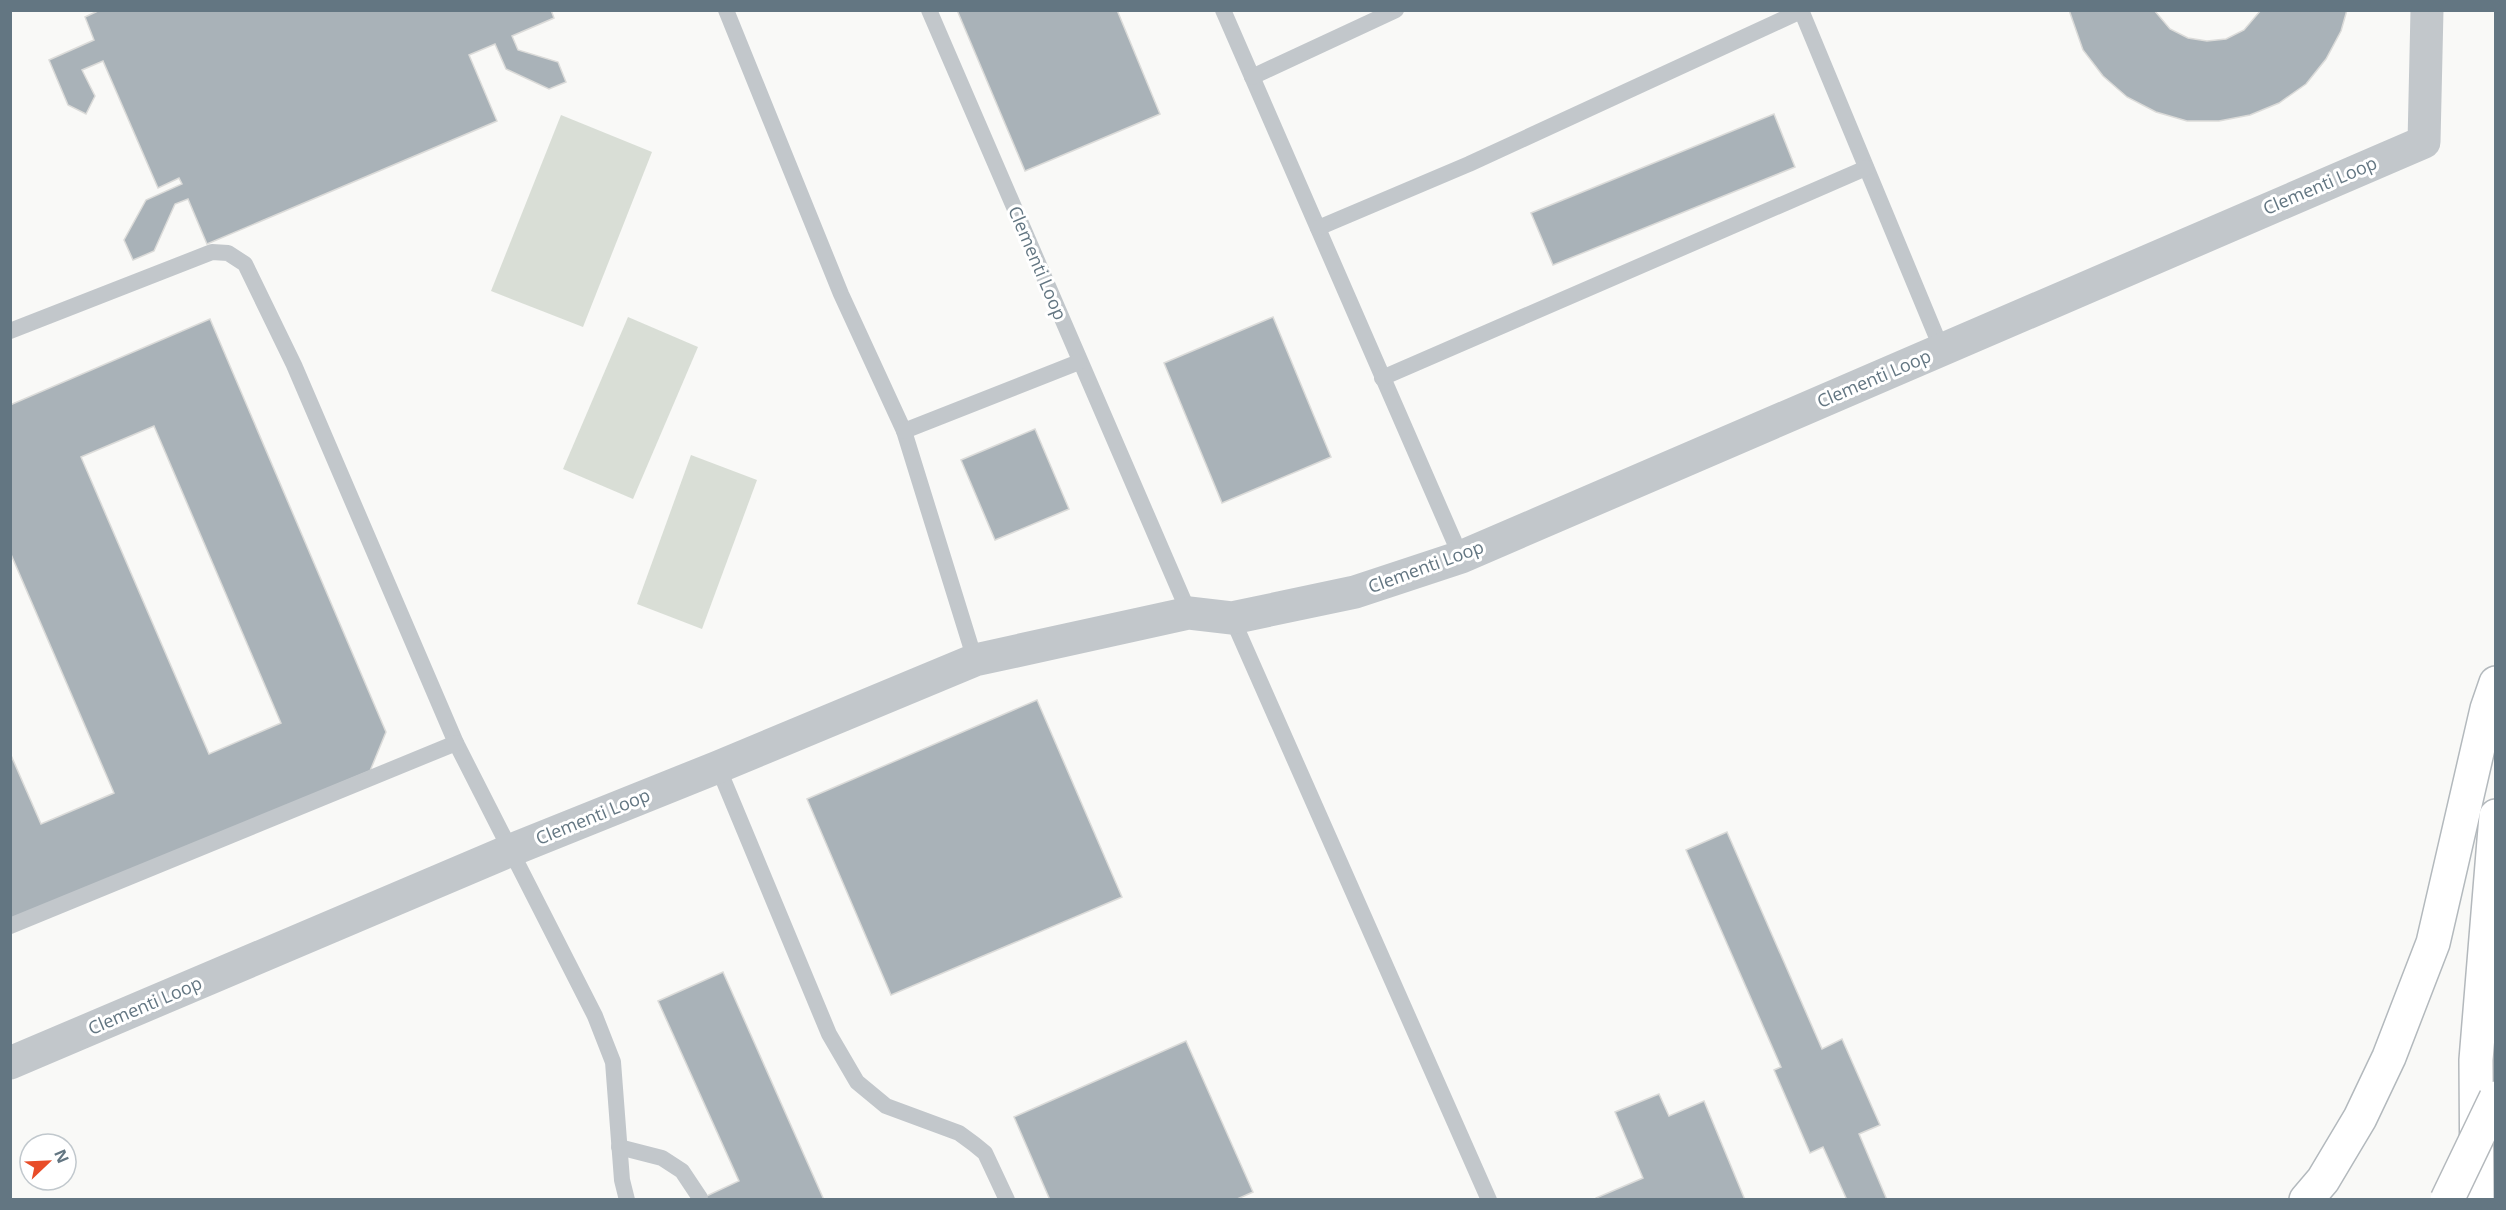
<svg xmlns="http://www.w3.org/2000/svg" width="2506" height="1210" font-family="'Open Sans',sans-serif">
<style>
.green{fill:#d9ded6}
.building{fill:#a9b2b8;stroke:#dbdbd9;stroke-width:1.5;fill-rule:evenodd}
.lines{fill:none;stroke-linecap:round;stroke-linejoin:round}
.primary-casing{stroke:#b3b9bd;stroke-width:36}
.motorway-casing{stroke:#b3b8bc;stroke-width:36}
.service{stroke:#c2c7cb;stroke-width:16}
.minor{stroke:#c2c7cb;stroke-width:33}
.primary{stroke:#fff;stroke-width:33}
.motorway{stroke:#fff;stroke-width:33}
.motorway-bridge-casing{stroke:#b3b8bc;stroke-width:36;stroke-linecap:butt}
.motorway-bridge{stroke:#fff;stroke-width:33}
.labels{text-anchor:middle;stroke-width:6;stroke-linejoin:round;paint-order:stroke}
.street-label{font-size:18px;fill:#637682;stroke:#fff}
</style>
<rect width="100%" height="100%" fill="#f9f9f7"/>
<g class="green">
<path d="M561 115 652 152 583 327 491 291Z"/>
<path d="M628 317 698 347 633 499 563 469Z"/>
<path d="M691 455 757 480 702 629 637 604Z"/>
</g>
<g class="building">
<path d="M100 10H551L554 18 512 36 518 50 558 62 566 82 549 89 506 69 495 44 469 55 497 121 207 244 188 199 175 204 154 251 133 260 124 240 146 200 182 184 179 178 158 188 103 61 82 70 95 96 86 114 68 105 49 60 94 40 85 17Z"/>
<path d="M957 10H1117L1160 114 1025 171Z"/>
<path d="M2069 10H2154L2170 29 2188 38 2207 41 2226 39 2244 30 2261 10H2347L2341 31 2326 59 2306 84 2279 103 2250 115 2219 121H2187L2156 112 2127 97 2103 76 2083 50Z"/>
<path d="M1774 114 1795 167 1553 265 1531 213Z"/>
<path d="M1273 317 1331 457 1222 503 1164 363Z"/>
<path d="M210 319 386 732 370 771 10 921V753L41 824 114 793 10 552V405ZM154 426 281 723 209 754 81 457Z"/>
<path d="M1035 429 1069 509 995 540 961 460Z"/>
<path d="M1037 700 1122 897 891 995 807 799Z"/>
<path d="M1727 832 1822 1049 1842 1039 1880 1125 1859 1134 1887 1200H1847L1823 1147 1810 1153 1774 1070 1781 1067 1686 850Z"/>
<path d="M723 972 824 1200H698L739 1181 658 1001Z"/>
<path d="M1186 1041 1253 1192 1235 1200H1050L1014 1117Z"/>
<path d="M1659 1094 1669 1116 1704 1101 1745 1200H1596V1198L1643 1178 1615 1112Z"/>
</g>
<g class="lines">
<defs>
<path id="primary" d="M2306 1200 2323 1180 2360 1118 2389 1057 2433 943 2487 709 2496 683"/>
<path id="motorway" d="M2477 1200 2476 1060 2496 816"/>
</defs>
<use href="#primary" class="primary-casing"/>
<use href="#motorway" class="motorway-casing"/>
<g class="service">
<path d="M726 10 841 294 904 431 975 660"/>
<path d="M929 10 1189 613"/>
<path d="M1223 10 1461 557"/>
<path d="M1801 10 1942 350"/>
<path d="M1252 77 1396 10"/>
<path d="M1318 228 1469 164 1801 11"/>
<path d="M10 331 212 252 228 253 245 264 294 365 456 743 595 1016 613 1062 622 1180 627 1200"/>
<path d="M1382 378 1866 168"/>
<path d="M904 431 1079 362"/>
<path d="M1232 618 1489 1200"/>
<path d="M718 767 829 1034 857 1082 886 1106 959 1133 974 1144 985 1153 1007 1200"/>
<path d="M10 926 456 743"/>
<path d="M619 1147 662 1158 682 1171 700 1198"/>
</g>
<path class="minor" d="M10 1063 509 851 718 767 975 660 1189 613 1232 618 1355 592 1461 557 2424 142 2427 10"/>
<use href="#primary" class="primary"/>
<use href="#motorway" class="motorway"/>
<defs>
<path id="motorway-bridge" d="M2447 1200 2496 1098"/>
</defs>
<use href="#motorway-bridge" class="motorway-bridge-casing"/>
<use href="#motorway-bridge" class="motorway-bridge"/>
</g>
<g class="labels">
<g class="street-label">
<text transform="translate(2320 186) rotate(-23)" y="6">Clementi Loop</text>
<text transform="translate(1037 263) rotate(67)" y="6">Clementi Loop</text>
<text transform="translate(1874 379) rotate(-23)" y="6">Clementi Loop</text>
<text transform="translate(1426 567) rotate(-20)" y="6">Clementi Loop</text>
<text transform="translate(593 817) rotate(-22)" y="6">Clementi Loop</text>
<text transform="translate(145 1006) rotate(-23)" y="6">Clementi Loop</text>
</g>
</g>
<rect width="2506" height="1210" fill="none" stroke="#637682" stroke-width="24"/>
<g transform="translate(48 1162) rotate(67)"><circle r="28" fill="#ffffff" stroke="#c1c8cd" stroke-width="1.5"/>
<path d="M0-4.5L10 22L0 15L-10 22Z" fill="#e84c28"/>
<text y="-9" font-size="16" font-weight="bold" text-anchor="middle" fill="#637682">N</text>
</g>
</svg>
